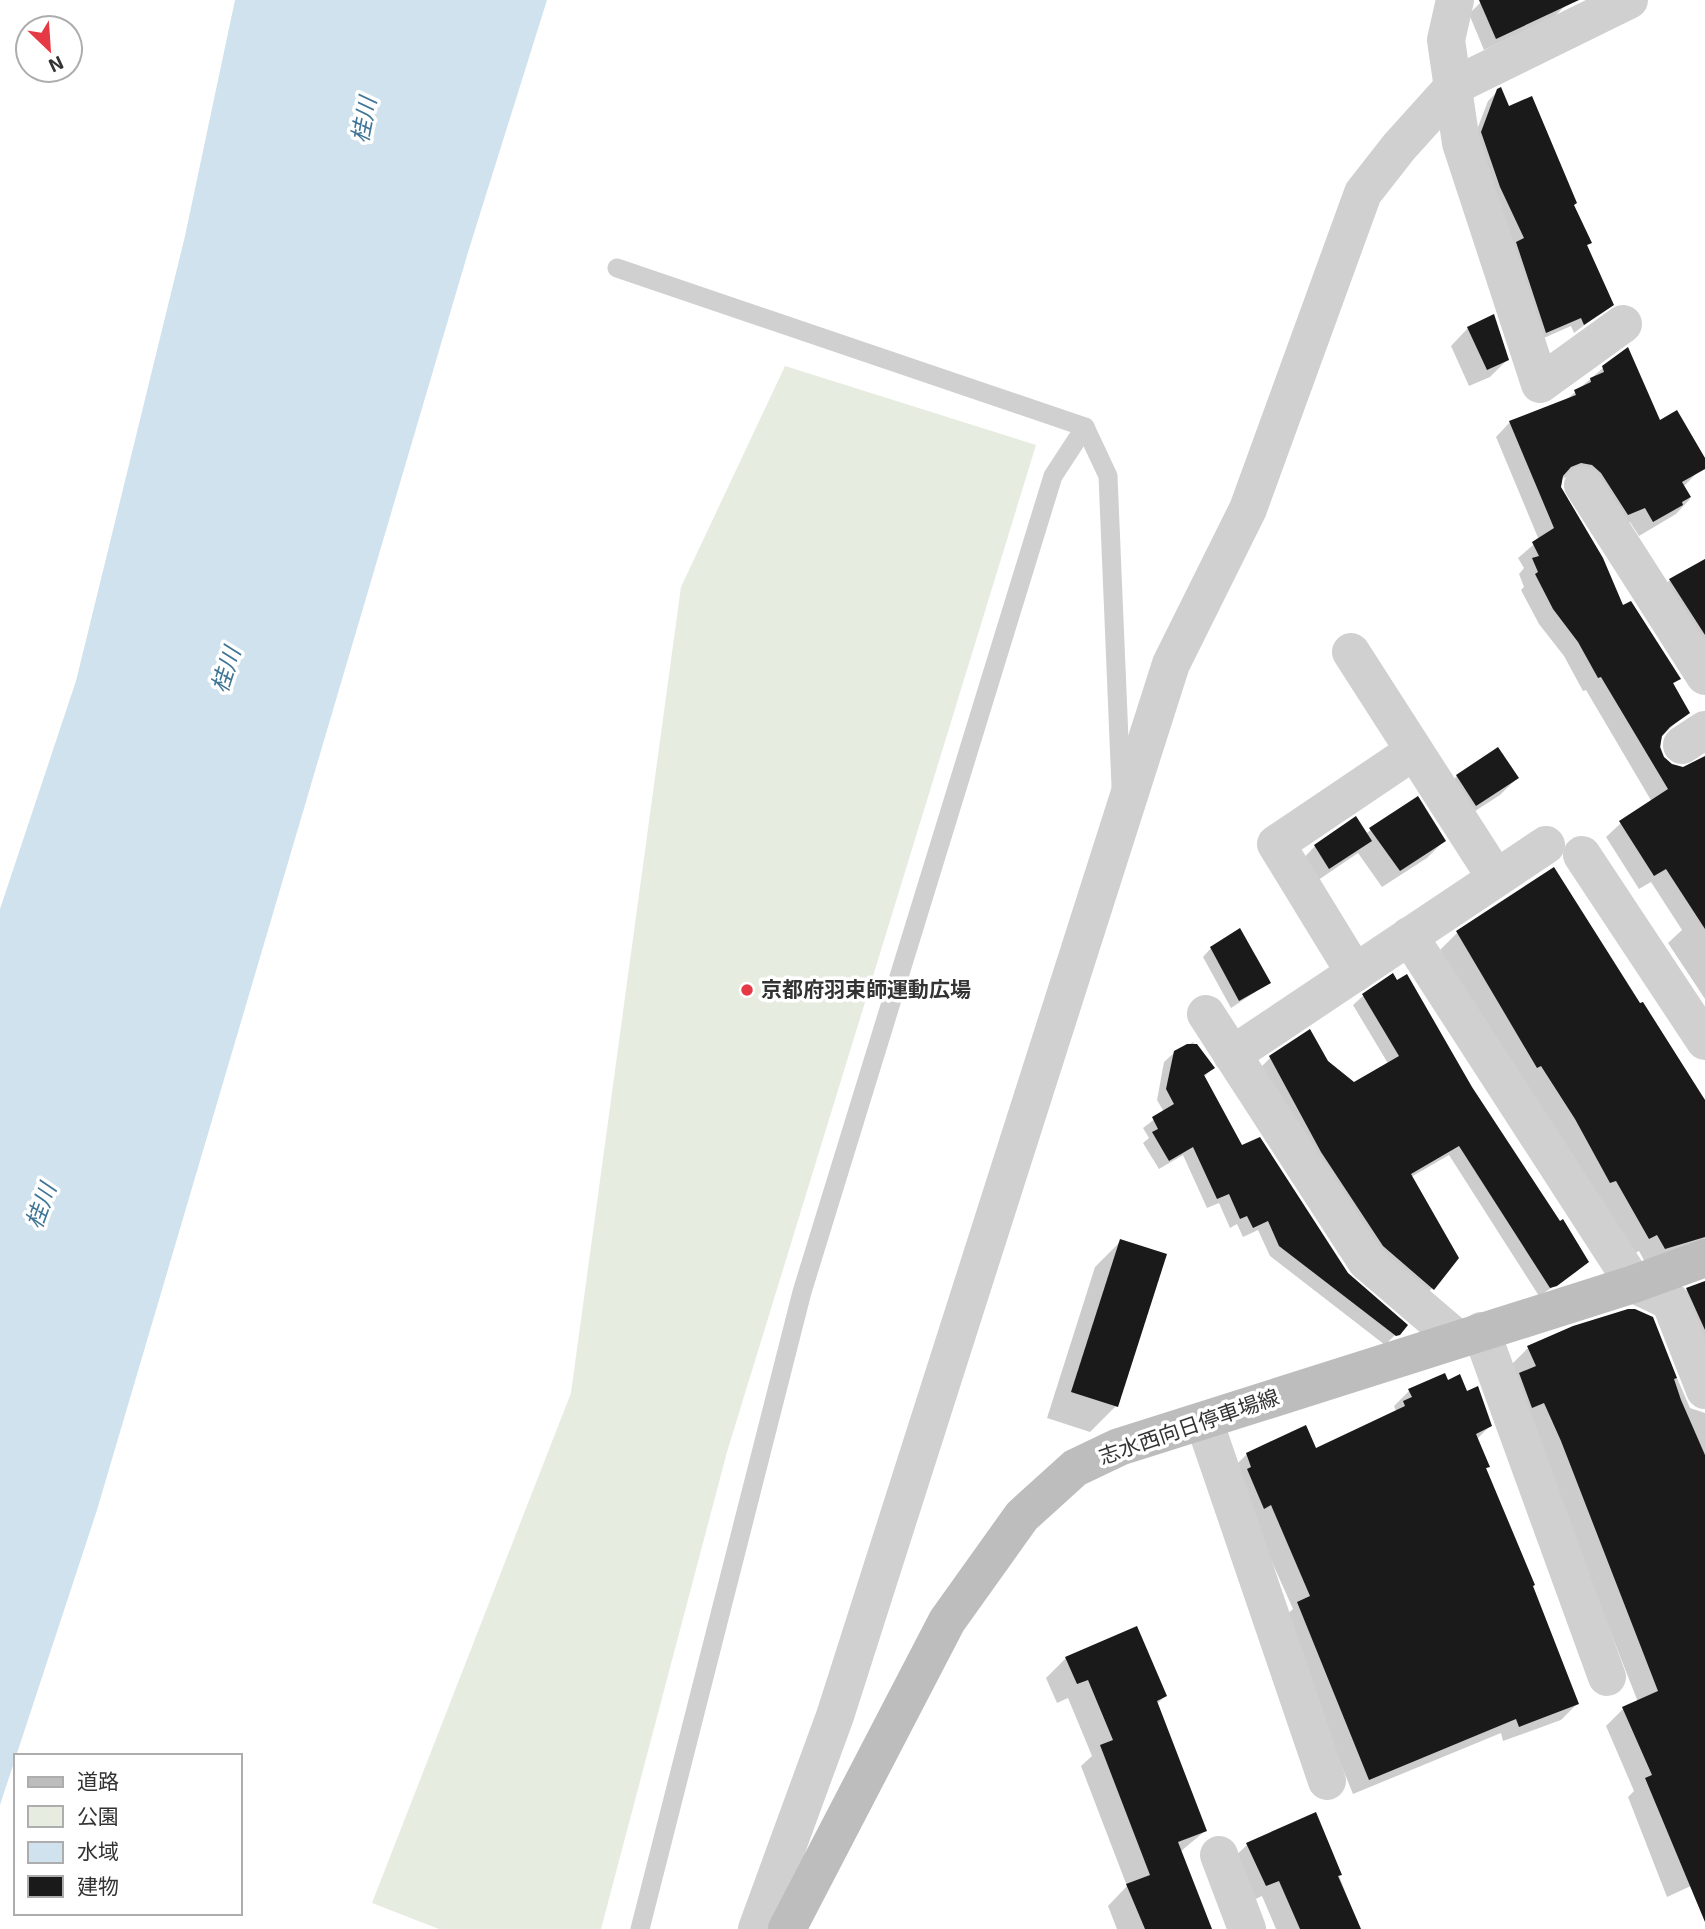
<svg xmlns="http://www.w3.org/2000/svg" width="1705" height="1929" font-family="'Exo 2','Noto Sans JP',sans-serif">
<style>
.green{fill:#e6ecdf}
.water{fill:#cfe2ee}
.shadow{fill:#0003}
.building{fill:#1a1a1a}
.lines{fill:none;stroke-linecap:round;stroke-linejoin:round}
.lane{stroke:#d0d0d0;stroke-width:19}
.street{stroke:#d0d0d0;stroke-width:38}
.secondary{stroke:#bdbdbd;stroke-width:38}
.poi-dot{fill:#e63946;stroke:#fff;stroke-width:2.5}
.labels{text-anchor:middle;stroke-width:7;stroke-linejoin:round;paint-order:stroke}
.poi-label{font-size:21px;font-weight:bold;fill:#333;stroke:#fff;text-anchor:start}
.street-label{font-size:21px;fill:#333;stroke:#fff}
.water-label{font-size:23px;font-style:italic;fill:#3f7597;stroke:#fff}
</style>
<rect width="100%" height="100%" fill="#fff"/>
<path class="green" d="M785 366 1036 445 727 1452 601 1929H439L372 1903 571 1393 681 587Z"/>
<path class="water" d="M235 0H547L469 249 97 1510 0 1805V909L76 681 185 236Z"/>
<g class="shadow">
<path d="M1483 0H1571L1554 17 1484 50 1469 14Z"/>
<path d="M1498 91 1573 205 1590 243 1586 246 1612 304 1574 333 1571 326 1537 341 1473 140 1488 101Z"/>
<path d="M1468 328 1507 360 1490 377 1469 386 1451 346Z"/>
<path d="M1603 368 1659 422 1699 471 1683 487 1690 499 1676 514 1639 536 1630 522 1613 529 1578 479 1566 477 1561 479 1559 485 1622 608 1679 679 1672 685 1682 717 1660 738 1662 757 1671 766 1683 769 1705 757V999L1668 943 1682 930 1651 882 1639 889 1606 837 1621 823 1652 802 1586 690 1583 691 1564 656 1539 624 1521 590 1524 587 1519 574 1524 568 1518 558 1539 540 1496 437 1510 422 1565 401Z"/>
<path d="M1705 559V672L1653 597 1670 580Z"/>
<path d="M1457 776 1517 778 1500 795 1458 822 1440 793Z"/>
<path d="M1417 799 1444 841 1427 858 1382 887 1358 853 1311 885 1298 864 1315 846 1356 819 1365 834Z"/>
<path d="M1457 933 1639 1006 1705 1100V1263L1647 1266 1639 1251 1631 1255 1440 950Z"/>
<path d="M1211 948 1269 983 1231 1008 1203 957Z"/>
<path d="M1363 996 1471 1088 1586 1262 1576 1272 1539 1296 1449 1155 1411 1177 1457 1258 1423 1299 1373 1256 1260 1068 1270 1058 1327 1062 1354 1084 1389 1065 1353 1005Z"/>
<path d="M1193 1042 1213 1068 1204 1077 1241 1147 1347 1274 1405 1325 1385 1345 1270 1256 1258 1230 1243 1237 1237 1224 1230 1228 1219 1203 1207 1208 1183 1155 1159 1169 1143 1143 1149 1138 1143 1128 1164 1112 1157 1100 1164 1062 1175 1052Z"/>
<path d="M1121 1241 1116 1406 1090 1432 1047 1418 1095 1267Z"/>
<path d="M1705 1282V1391L1670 1307 1687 1290Z"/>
<path d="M1651 1318 1690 1408 1705 1413V1917L1693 1885 1667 1897 1628 1797 1634 1791 1606 1726 1623 1709 1638 1702 1527 1419 1511 1365 1528 1348Z"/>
<path d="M1447 1382 1466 1393 1490 1426 1476 1440 1488 1466 1485 1470 1577 1704 1561 1720 1503 1741 1501 1733 1353 1794 1282 1619 1293 1609 1231 1470 1247 1454 1315 1450 1396 1411 1394 1406 1409 1391Z"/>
<path d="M1066 1658 1165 1696 1156 1705 1205 1831 1180 1852 1210 1929H1117L1108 1906 1127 1886 1081 1766 1092 1756 1068 1698 1057 1703 1046 1678Z"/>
<path d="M1315 1815 1360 1929H1276L1262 1896 1249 1902 1230 1861 1247 1845Z"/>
</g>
<g class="building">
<path d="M1479 0H1579L1496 39Z"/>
<path d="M1501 87 1509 106 1532 96 1577 203 1574 205 1592 243 1587 245 1614 305 1584 325 1581 318 1546 333 1516 242 1524 238 1500 187 1481 132 1497 89Z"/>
<path d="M1494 314 1509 360 1487 370 1467 327Z"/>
<path d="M1628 347 1660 420 1677 410 1705 458V469L1682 482 1691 497 1682 502 1683 505 1653 522 1645 508 1628 515 1601 473 1592 465 1581 463 1571 467 1563 476 1561 487 1603 558 1623 605 1631 601 1681 679 1673 683 1690 713 1670 727 1662 736 1660 747 1664 757 1672 764 1683 767 1705 756V929L1666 869 1654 876 1619 821 1668 789 1601 677 1598 678 1578 642 1553 609 1535 574 1538 572 1532 558 1539 556 1532 542 1554 528 1509 421 1576 395 1574 390 1591 382 1590 378 1604 372 1602 366Z"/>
<path d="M1705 559V635L1669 579Z"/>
<path d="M1498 747 1519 778 1476 806 1456 775Z"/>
<path d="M1418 796 1446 841 1400 871 1369 828Z"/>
<path d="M1356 816 1372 841 1329 869 1314 845Z"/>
<path d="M1554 867 1640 1003 1643 1002 1705 1100V1237L1665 1249 1657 1235 1649 1239 1616 1181 1610 1183 1575 1119 1541 1066 1537 1068 1456 931Z"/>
<path d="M1240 928 1271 983 1239 1001 1210 947Z"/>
<path d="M1393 973 1397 980 1407 974 1472 1087 1560 1221 1563 1219 1589 1262 1557 1286 1550 1288 1459 1146 1411 1174 1459 1258 1434 1290 1383 1246 1321 1152 1269 1056 1310 1029 1328 1061 1354 1082 1399 1056 1362 994Z"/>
<path d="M1187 1044H1197L1215 1068 1204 1075 1242 1145 1260 1137 1348 1273 1408 1325 1400 1335 1396 1336 1279 1246 1268 1221 1253 1228 1247 1216 1240 1219 1229 1194 1217 1199 1193 1147 1169 1161 1152 1132 1158 1129 1152 1117 1174 1104 1166 1089 1174 1051Z"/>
<path d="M1120 1239 1167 1254 1118 1407 1071 1392Z"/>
<path d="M1705 1281V1330L1686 1288Z"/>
<path d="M1628 1309H1635L1653 1317 1677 1378 1674 1379 1681 1400 1705 1455V1922L1645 1778 1652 1775 1622 1707 1658 1691 1561 1441 1544 1403 1532 1408 1519 1373 1536 1366 1527 1346 1573 1326Z"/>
<path d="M1445 1373 1448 1380 1460 1374 1467 1391 1478 1386 1492 1426 1476 1434 1490 1467 1486 1468 1535 1585 1533 1586 1579 1704 1519 1727 1516 1719 1369 1780 1297 1602 1310 1596 1271 1505 1264 1509 1247 1469 1251 1467 1246 1453 1306 1425 1316 1448 1405 1406 1403 1401 1412 1397 1408 1389Z"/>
<path d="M1137 1626 1167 1696 1157 1701 1207 1831 1178 1842 1212 1929H1145L1126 1884 1150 1875 1100 1745 1113 1740 1088 1680 1077 1684 1065 1657Z"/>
<path d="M1316 1812 1342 1875 1338 1876 1361 1929H1300L1279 1881 1266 1886 1246 1843Z"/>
</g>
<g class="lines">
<g class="lane">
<path d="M617 268 1085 427 1108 476 1121 787"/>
<path d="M640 1929 802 1292 1053 476 1085 427"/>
</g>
<g class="street">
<path d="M1455 0 1446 40 1461 143 1540 384 1623 324"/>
<path d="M1583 485 1705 676"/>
<path d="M1351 652 1496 878"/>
<path d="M1682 745 1705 730"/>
<path d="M1582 855 1705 1041"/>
<path d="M1409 936 1634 1284 1670 1301 1705 1390"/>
<path d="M1355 973 1276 844 1414 751"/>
<path d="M1206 1014 1366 1261 1456 1338"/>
<path d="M1232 1055 1546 845"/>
<path d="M1481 1331 1607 1677"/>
<path d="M1204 1421 1327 1781"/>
<path d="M1219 1855 1247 1929"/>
<path d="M757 1929 835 1716 1171 664 1248 509 1363 193 1399 147 1454 86 1629 0"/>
</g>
<path class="secondary" d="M787 1929 947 1621 1022 1516 1075 1468 1119 1447 1634 1284 1705 1258"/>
</g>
<circle class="poi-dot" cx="747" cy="990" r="7"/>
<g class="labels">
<g class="poi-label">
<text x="761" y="997">京都府羽束師運動広場</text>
</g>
<g class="street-label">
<text transform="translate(1189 1427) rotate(-19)" y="7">志水西向日停車場線</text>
</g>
<g class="water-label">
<text transform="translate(364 120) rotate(-79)" y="8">桂川</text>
<text transform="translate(226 670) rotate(-72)" y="8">桂川</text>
<text transform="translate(41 1206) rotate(-70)" y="8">桂川</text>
</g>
</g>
<rect x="14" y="1754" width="228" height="161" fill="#ffffff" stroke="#adadad" stroke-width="2"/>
<rect x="28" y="1777" width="35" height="10" fill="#bdbdbd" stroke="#adadad" stroke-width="2"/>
<text x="77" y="1789" font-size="21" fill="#333333">道路</text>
<rect x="28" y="1806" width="35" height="21" fill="#e6ecdf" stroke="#adadad" stroke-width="2"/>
<text x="77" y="1824" font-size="21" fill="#333333">公園</text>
<rect x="28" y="1842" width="35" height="21" fill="#cfe2ee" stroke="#adadad" stroke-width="2"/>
<text x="77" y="1859" font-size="21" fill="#333333">水域</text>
<rect x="28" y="1876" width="35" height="21" fill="#1a1a1a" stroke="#adadad" stroke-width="2"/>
<text x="77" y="1894" font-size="21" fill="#333333">建物</text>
<g transform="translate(49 49) rotate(155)"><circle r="33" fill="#ffffff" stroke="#adadad" stroke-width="2"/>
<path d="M0-5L12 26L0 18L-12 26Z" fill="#e63946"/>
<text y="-10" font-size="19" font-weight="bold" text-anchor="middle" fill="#333333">N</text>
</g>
</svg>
